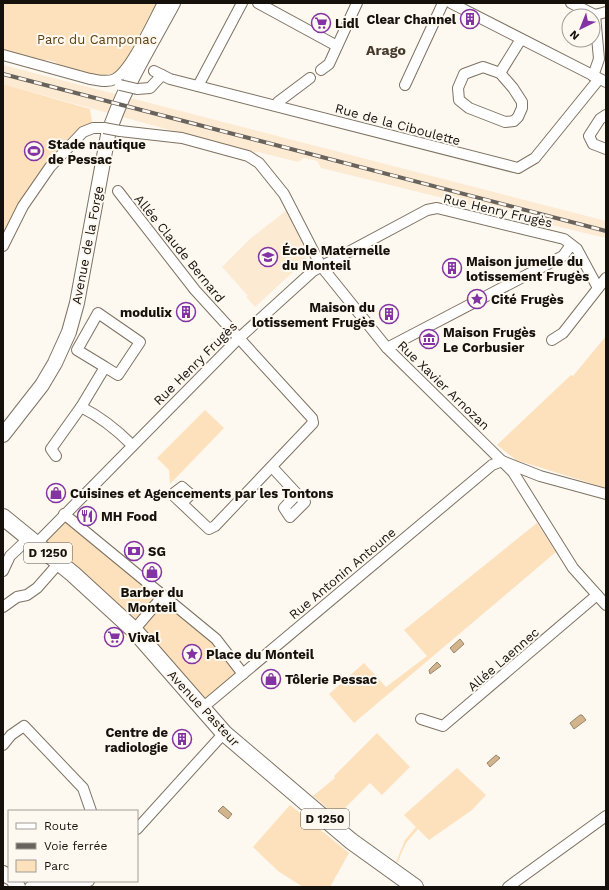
<svg xmlns="http://www.w3.org/2000/svg" width="609" height="890" font-family="'Work Sans',sans-serif">
<style>
.built{fill:#fdead2}
.green{fill:#fde1bc}
.water{fill:#d2b58d;stroke:#9a8466}
.lines{fill:none;stroke-linecap:round;stroke-linejoin:round}
.street-casing{stroke:#7e7262;stroke-width:12}
.secondary-casing{stroke:#7e7262;stroke-width:16}
.primary-casing{stroke:#7e7262;stroke-width:18}
.street{stroke:#fff;stroke-width:10}
.secondary{stroke:#fff;stroke-width:14}
.primary{stroke:#fff;stroke-width:16}
.rail-casing{stroke:#68635d;stroke-width:4}
.rail{stroke:#fdf8f0;stroke-width:2.5;stroke-dasharray:8;stroke-linecap:butt}
.street-bridge-casing{stroke:#7e7262;stroke-width:12;stroke-linecap:butt}
.street-bridge{stroke:#fff;stroke-width:10}
.labels{text-anchor:middle;stroke-width:4;stroke-linejoin:round;paint-order:stroke}
.shield{fill:#fdf8f0;stroke:#5b5650;stroke-width:1}
.shield-label{font-size:12px;font-weight:bold;fill:#16110b}
.poi-label{font-size:13px;font-weight:bold;fill:#16110b;stroke:#fdf8f0;text-anchor:start}
.park-label{font-size:13px;fill:#5e4110;stroke:#fdf8f0}
.street-label{font-size:13px;fill:#16110b;stroke:#fdf8f0}
.neighbourhood-label{font-size:14px;font-weight:bold;fill:#453a2b;stroke:#fdf8f0}
</style>
<rect width="100%" height="100%" fill="#fdf8f0"/>
<g class="built">
<path d="M3 65 606 221V238L526 219 523 215 509 211 504 213 321 168 317 161 304 158 298 162 258 152 253 153 3 84Z"/>
<path d="M287 210 306 251 305 261 255 307 246 297 248 296 222 267 250 239Z"/>
</g>
<g class="green">
<path d="M3 3H158L131 53V57L116 73 99 76 61 67 55 62 48 60 39 61 3 51Z"/>
<path d="M3 84 90 109 93 128 50 167 9 233 3 231Z"/>
<path d="M606 336V488L516 460 497 445 571 375 573 376Z"/>
<path d="M205 410 224 428 170 484 169 470 157 458Z"/>
<path d="M63 522H68L154 593V601L135 621 46 543V541Z"/>
<path d="M537 523 556 552 354 723 329 694 364 663 386 687 427 656 404 630Z"/>
<path d="M162 603 167 604 212 641 235 671 234 675 211 695 202 699 141 630 142 624 145 626 158 611 156 609Z"/>
<path d="M377 733 410 767 382 795 370 783 337 816 313 796 335 778 334 776Z"/>
<path d="M457 768 486 795 472 810 429 840 418 829 406 843 397 863 396 862 405 840 416 827 404 815Z"/>
<path d="M290 805 349 853 330 887H303L278 871 253 847Z"/>
</g>
<g class="water">
<path d="M460 639 464 644 454 653 450 648Z"/>
<path d="M437 662 441 666 430 674 429 670Z"/>
<path d="M580 715H582L586 720 574 729 570 723Z"/>
<path d="M496 755 500 758 490 767 487 763Z"/>
<path d="M223 806 232 814 228 819 218 811Z"/>
</g>
<g class="lines">
<defs>
<g id="street">
<path d="M258 3 337 46"/>
<path d="M451 3 606 82"/>
<path d="M571 3 595 15"/>
<path d="M3 55 90 79C98 80 107 83 115 79 131 71 153 21 163 3"/>
<path d="M483 67 500 73 513 88 522 102V108L518 117 514 121 505 122 469 108 459 100 458 88 464 74Z"/>
<path d="M321 70 329 64 357 3"/>
<path d="M154 71 170 79 518 168 535 158 599 79"/>
<path d="M500 73 521 39"/>
<path d="M593 76 599 59 595 15 606 12"/>
<path d="M405 85 443 3"/>
<path d="M198 86 242 3"/>
<path d="M137 89 150 88 162 75"/>
<path d="M277 106 278 102 310 78"/>
<path d="M606 115 600 119 589 136 593 144 606 149"/>
<path d="M120 131 182 138 248 156 259 163 284 194 321 266 387 348 513 472 573 568 606 605"/>
<path d="M118 191 195 290 312 418 313 423 215 526 209 529 174 496V493L182 487 189 493V496L182 503"/>
<path d="M3 246 23 206 50 167 83 132 93 128H104"/>
<path d="M552 340 563 333 606 278"/>
<path d="M387 348 563 256 571 245"/>
<path d="M81 407C101 417 116 429 132 445"/>
<path d="M56 456 51 449 81 407 105 367 77 350 98 313 140 342 118 375 105 367"/>
<path d="M272 467 297 494 284 508 290 517 305 502 297 494"/>
<path d="M64 514 216 639 243 674"/>
<path d="M36 544 238 339 313 271 427 210 437 208 564 239 577 249 598 288"/>
<path d="M3 571 10 556 29 538"/>
<path d="M3 607 17 597 27 595 37 588 59 563"/>
<path d="M134 630 163 596"/>
<path d="M201 709 492 465 502 461 540 476 606 494"/>
<path d="M421 719 443 726 597 595"/>
<path d="M3 745 11 735 24 726 83 788 91 811"/>
<path d="M137 829 224 733"/>
<path d="M30 887C49 877 70 890 89 881"/>
<path d="M508 887 606 816"/>
</g>
<g id="secondary">
<path d="M3 435 42 385 55 363 69 332 77 303 108 135C123 88 150 46 173 3"/>
<path d="M3 873 9 877"/>
<path d="M14 881 18 887"/>
</g>
<path id="primary" d="M3 517 73 574 134 630 224 733 351 841 415 887"/>
</defs>
<use href="#street" class="street-casing"/>
<use href="#secondary" class="secondary-casing"/>
<use href="#primary" class="primary-casing"/>
<use href="#street" class="street"/>
<use href="#secondary" class="secondary"/>
<use href="#primary" class="primary"/>
<defs>
<path id="rail" d="M3 74 606 231"/>
</defs>
<use href="#rail" class="rail-casing"/>
<use href="#rail" class="rail"/>
<defs>
<g id="street-bridge">
<path d="M120 85 137 89"/>
<path d="M104 128 120 131"/>
</g>
</defs>
<use href="#street-bridge" class="street-bridge-casing"/>
<use href="#street-bridge" class="street-bridge"/>
</g>
<defs>
<symbol id="building-ring" viewBox="-11 -11 22 22"><circle r="9.5" fill="#fdf8f0" stroke="#8333a3" stroke-width="1.5"/><path d="M-4-6H4V6H1V3H-1V6H-4ZM-2.5-4.3h1.7v1.8h-1.7ZM.8-4.3h1.7v1.8H.8ZM-2.5-1h1.7V.8h-1.7ZM.8-1h1.7V.8H.8Z" fill="#8333a3"/></symbol>
<symbol id="supermarket-ring" viewBox="-11 -11 22 22"><circle r="9.5" fill="#fdf8f0" stroke="#8333a3" stroke-width="1.5"/><path d="M-6-5.5h2.5l.6 2H6L4.5 2H-2.5L-4.4-4H-6ZM-1.5 3.2a1.3 1.3 0 1 0 .1 0ZM3 3.2a1.3 1.3 0 1 0 .1 0Z" fill="#8333a3"/></symbol>
<symbol id="stadium-ring" viewBox="-11 -11 22 22"><circle r="9.5" fill="#fdf8f0" stroke="#8333a3" stroke-width="1.5"/><path d="M0-5a6.5 5 0 1 0 0 10a6.5 5 0 1 0 0-10ZM-3.5-1.8h7v3.6h-7Z" fill="#8333a3"/></symbol>
<symbol id="school-ring" viewBox="-11 -11 22 22"><circle r="9.5" fill="#fdf8f0" stroke="#8333a3" stroke-width="1.5"/><path d="M0-5L7-2L0 1L-7-2ZM-4 1L0 2.5L4 1V4Q0 6-4 4Z" fill="#8333a3"/></symbol>
<symbol id="sight-ring" viewBox="-11 -11 22 22"><circle r="9.5" fill="#fdf8f0" stroke="#8333a3" stroke-width="1.5"/><path d="M0-6L1.8-2.2L6-1.7L2.9 1.2L3.7 5.4L0 3.3L-3.7 5.4L-2.9 1.2L-6-1.7L-1.8-2.2Z" fill="#8333a3"/></symbol>
<symbol id="museum-ring" viewBox="-11 -11 22 22"><circle r="9.5" fill="#fdf8f0" stroke="#8333a3" stroke-width="1.5"/><path d="M0-6L6-3V-2H-6V-3ZM-5-1h2V3h-2ZM-1-1h2V3h-2ZM3-1h2V3H3ZM-6 4H6V6H-6Z" fill="#8333a3"/></symbol>
<symbol id="shop-ring" viewBox="-11 -11 22 22"><circle r="9.5" fill="#fdf8f0" stroke="#8333a3" stroke-width="1.5"/><path d="M-5-2.5h2.3a2.7 3.5 0 0 1 5.4 0H5L5.5 6h-11ZM-1.5-2.5h3a1.5 2.3 0 0 0-3 0Z" fill="#8333a3"/></symbol>
<symbol id="restaurant-ring" viewBox="-11 -11 22 22"><circle r="9.5" fill="#fdf8f0" stroke="#8333a3" stroke-width="1.5"/><path d="M-5-6h1v4h1v-4h1v4h1v-4h1v5L-1.5 .5V6h-2V.5L-5-1ZM5-6V6H3V1.5H1.5Q1.5-4 5-6Z" fill="#8333a3"/></symbol>
<symbol id="bank-ring" viewBox="-11 -11 22 22"><circle r="9.5" fill="#fdf8f0" stroke="#8333a3" stroke-width="1.5"/><path d="M-6-4H6V4H-6ZM0-2.3a2.3 2.3 0 1 0 0 4.6a2.3 2.3 0 1 0 0-4.6Z" fill="#8333a3"/></symbol>
</defs>
<g fill-rule="evenodd">
<use href="#building-ring" x="459" y="8" width="22" height="22"/>
<use href="#supermarket-ring" x="310" y="12" width="22" height="22"/>
<use href="#stadium-ring" x="23" y="140" width="22" height="22"/>
<use href="#school-ring" x="257" y="246" width="22" height="22"/>
<use href="#building-ring" x="441" y="257" width="22" height="22"/>
<use href="#sight-ring" x="466" y="288" width="22" height="22"/>
<use href="#building-ring" x="175" y="301" width="22" height="22"/>
<use href="#building-ring" x="378" y="303" width="22" height="22"/>
<use href="#museum-ring" x="418" y="328" width="22" height="22"/>
<use href="#shop-ring" x="45" y="482" width="22" height="22"/>
<use href="#restaurant-ring" x="76" y="505" width="22" height="22"/>
<use href="#bank-ring" x="123" y="540" width="22" height="22"/>
<use href="#shop-ring" x="141" y="561" width="22" height="22"/>
<use href="#supermarket-ring" x="103" y="626" width="22" height="22"/>
<use href="#sight-ring" x="181" y="643" width="22" height="22"/>
<use href="#shop-ring" x="260" y="668" width="22" height="22"/>
<use href="#building-ring" x="171" y="728" width="22" height="22"/>
</g>
<g class="labels">
<g class="shield">
<rect x="24" y="543" width="48" height="20" rx="3"/>
<rect x="301" y="809" width="48" height="20" rx="3"/>
</g>
<g class="shield-label">
<text x="48" y="557">D 1250</text>
<text x="325" y="823">D 1250</text>
</g>
<g class="poi-label">
<text x="456" y="24" text-anchor="end">Clear Channel</text>
<text x="335" y="28">Lidl</text>
<text x="48" y="149">Stade nautique<tspan x="48" dy="15">de Pessac</tspan></text>
<text x="282" y="255">École Maternelle<tspan x="282" dy="15">du Monteil</tspan></text>
<text x="466" y="266">Maison jumelle du<tspan x="466" dy="15">lotissement Frugès</tspan></text>
<text x="491" y="304">Cité Frugès</text>
<text x="375" y="312" text-anchor="end">Maison du<tspan x="375" dy="15">lotissement Frugès</tspan></text>
<text x="172" y="317" text-anchor="end">modulix</text>
<text x="443" y="337">Maison Frugès<tspan x="443" dy="15">Le Corbusier</tspan></text>
<text x="70" y="498">Cuisines et Agencements par les Tontons</text>
<text x="101" y="521">MH Food</text>
<text x="148" y="556">SG</text>
<text x="152" y="597" text-anchor="middle">Barber du<tspan x="152" dy="15">Monteil</tspan></text>
<text x="128" y="642">Vival</text>
<text x="206" y="659">Place du Monteil</text>
<text x="285" y="684">Tôlerie Pessac</text>
<text x="168" y="737" text-anchor="end">Centre de<tspan x="168" dy="15">radiologie</tspan></text>
</g>
<g class="park-label">
<text x="97" y="44">Parc du Camponac</text>
</g>
<g class="street-label">
<text transform="translate(398 124) rotate(15)" y="5">Rue de la Ciboulette</text>
<text transform="translate(498 210) rotate(13)" y="5">Rue Henry Frugès</text>
<text transform="translate(87 245) rotate(-79)" y="5">Avenue de la Forge</text>
<text transform="translate(180 248) rotate(51)" y="5">Allée Claude Bernard</text>
<text transform="translate(195 363) rotate(-45)" y="5">Rue Henry Frugès</text>
<text transform="translate(444 385) rotate(44)" y="5">Rue Xavier Arnozan</text>
<text transform="translate(342 573) rotate(-40)" y="5">Rue Antonin Antoune</text>
<text transform="translate(503 659) rotate(-41)" y="5">Allée Laennec</text>
<text transform="translate(204 708) rotate(47)" y="5">Avenue Pasteur</text>
</g>
<g class="neighbourhood-label">
<text x="386" y="55">Arago</text>
</g>
</g>
<rect width="609" height="890" fill="none" stroke="#16110b" stroke-width="8"/>
<rect x="8" y="810" width="130" height="72" fill="#fdf8f0" stroke="#a19c94"/>
<rect x="16" y="823" width="20" height="6" fill="#ffffff" stroke="#a19c94"/>
<text x="44" y="830" font-size="12" fill="#16110b">Route</text>
<rect x="16" y="843" width="20" height="6" fill="#68635d" stroke="#a19c94"/>
<text x="44" y="850" font-size="12" fill="#16110b">Voie ferrée</text>
<rect x="16" y="860" width="20" height="12" fill="#fde1bc" stroke="#a19c94"/>
<text x="44" y="870" font-size="12" fill="#16110b">Parc</text>
<g transform="translate(581 28) rotate(223)"><circle r="19" fill="#fdf8f0" stroke="#a19c94"/>
<path d="M0-3L7 15L0 10L-7 15Z" fill="#8333a3"/>
<text y="-6" font-size="11" font-weight="bold" text-anchor="middle" fill="#16110b">N</text>
</g>
</svg>
